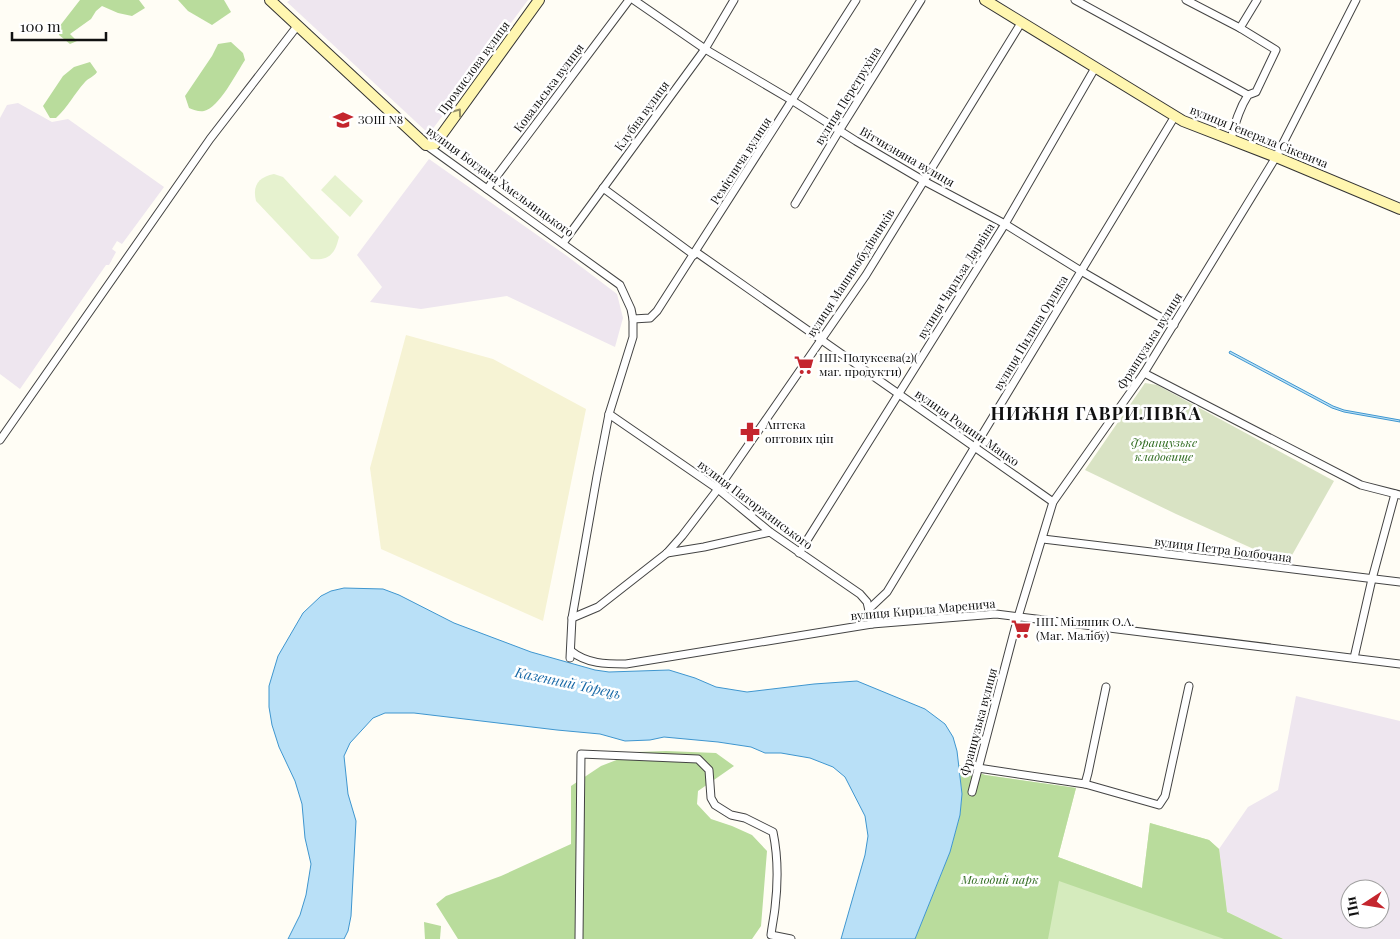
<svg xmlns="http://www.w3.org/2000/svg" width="1400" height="939" font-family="'Playfair Display',serif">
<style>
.industrial{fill:#eee6ef;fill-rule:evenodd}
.farmland{fill:#f6f3d4}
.green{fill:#d5ebbd}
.forest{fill:#b9dc9c}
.cemetery{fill:#d9e3c4}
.pitch{fill:#e6f2cf}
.water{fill:#b9e0f7;stroke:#3f96cf}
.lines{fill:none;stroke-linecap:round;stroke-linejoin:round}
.street-casing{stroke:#444;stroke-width:9}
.secondary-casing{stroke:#333;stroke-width:12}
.street{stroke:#fff;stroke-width:7}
.secondary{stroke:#fff6b0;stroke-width:10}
.oneway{stroke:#948f68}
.labels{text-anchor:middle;stroke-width:5;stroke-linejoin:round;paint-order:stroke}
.street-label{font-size:12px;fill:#111;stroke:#fff}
.poi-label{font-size:12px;fill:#111;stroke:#fff;text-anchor:start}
.park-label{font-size:12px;font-style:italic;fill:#2f6b1f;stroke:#fff}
.water-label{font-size:14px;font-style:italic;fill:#1768a6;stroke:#fff}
.district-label{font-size:18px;font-weight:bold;letter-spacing:1px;fill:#111;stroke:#fff}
</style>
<rect width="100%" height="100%" fill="#fffdf5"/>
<g class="industrial">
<path d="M290 0H528L429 134 287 2Z"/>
<path d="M18 103 52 122 68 119 164 187 122 244 117 241 112 249 116 252 109 265H106L20 389 0 374V118L7 105Z"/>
<path d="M429 159 567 256 617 294 623 318 615 347 507 296 421 309 370 302 382 287 357 255Z"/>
<path d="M1296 696 1400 721V939H1283L1227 912 1219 849 1248 807 1278 790ZM1350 889H1380V919H1350Z"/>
</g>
<path class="farmland" d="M406 335 493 359 586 409 543 621 381 549 370 468Z"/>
<path class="green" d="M959 765 985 775 1076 788 1058 857 1142 888 1150 823 1209 840 1219 849 1227 912 1283 939H915C931 899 963 835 962 792 962 783 961 774 959 765Z"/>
<g class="forest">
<path d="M80 0H139L145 8 132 16 118 13 102 6 96 11 91 19 70 34 77 41 70 44 59 35V27Z"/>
<path d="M178 0H224L231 12 212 25 188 11Z"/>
<path d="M231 42 243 53 245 60C237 72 219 108 204 111 199 112 194 110 189 108L185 96 212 56 218 44Z"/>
<path d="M90 62 97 72C94 77 88 78 85 82 74 94 68 107 56 118H50L43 106 63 76 74 67Z"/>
<path d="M666 751 716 753 734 766 698 791 697 804 711 819 732 826 752 835 767 851 761 926 752 939H458L436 904 446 896 501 876 571 844V786L601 766 637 752Z"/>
<path d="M959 765 985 775 1076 788 1058 857 1142 888 1150 823 1209 840 1219 849 1227 912 1283 939H1224L1059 881 1048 939H915L950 852 960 815 962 794Z"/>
<path d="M424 922 441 926 440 939H425Z"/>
</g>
<path class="cemetery" d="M1145 383 1157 385 1334 481 1287 564 1176 514 1085 470Z"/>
<g class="pitch">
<path d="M274 174 283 177 339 237C335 254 329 261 311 259L256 201C252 185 259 177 274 174Z"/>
<path d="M335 175 363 201 350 217 321 190Z"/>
</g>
<g class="water">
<path d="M1230 351 1333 406 1344 410 1400 420V422L1344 412 1332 408 1229 353Z"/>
<path d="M344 588 383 589 399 595 454 623 531 652 595 670 609 672 669 670 695 678 716 687 747 692 814 684 857 681 925 709 945 724 953 737 957 751 962 794 960 815 950 852 915 939H841L865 855 868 836 865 816 845 777 833 767 810 758 781 753H765L751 747 718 742 664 737 650 740 625 741 600 734 557 730 414 713H385L373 718 350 743 344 756 348 794 356 821 351 916 348 931 344 939H288L300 915 306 895 311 864 305 838 302 804 295 781 279 747 272 725 269 707V686L278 656 303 613 321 596 331 591Z"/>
</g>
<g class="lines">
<defs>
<g id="street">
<path d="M634 0 705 49 793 101 856 141 924 181 1005 224 1081 271 1174 325"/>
<path d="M1075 0 1248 95"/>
<path d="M1186 0 1240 28"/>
<path d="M1231 139C1235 123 1239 109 1248 95L1256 92 1276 50 1240 28 1257 0"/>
<path d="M426 145 620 285 631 309 633 319V337L609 414 597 476 572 618 570 658"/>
<path d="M603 188 694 255"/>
<path d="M487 189 629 0"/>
<path d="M795 204 839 131 921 0"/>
<path d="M563 243 705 49 734 0"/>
<path d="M696 252 1053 502"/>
<path d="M633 319 650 318 657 311 856 0"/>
<path d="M1144 373 1361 485 1400 495"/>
<path d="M609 414 718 489 770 532 860 594 867 602 872 624"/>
<path d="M0 440 210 139 298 25"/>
<path d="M1043 539 1400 582"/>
<path d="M667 553 704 547 770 532"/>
<path d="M799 553 1005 224 1095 68"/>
<path d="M869 609 887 592 1175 116"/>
<path d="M572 618 598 607 667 553 682 536 718 489 866 275 1021 23"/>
<path d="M571 651C587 664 606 664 626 664L872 624 996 614 1400 664"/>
<path d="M1354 658 1372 579 1395 494"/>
<path d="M978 768 1085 784 1088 773 1106 687"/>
<path d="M1085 784 1159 805 1165 796 1189 686"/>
<path d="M972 792 1018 617 1053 502 1144 373 1276 157 1356 0"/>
<path d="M579 939 581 754 698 759 709 770 711 798 715 805 731 815 745 818 773 832C778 856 778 883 775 908 774 917 772 926 771 935L791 939"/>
</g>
<g id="secondary">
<path d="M270 0 426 145 435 144 539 0"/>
<path d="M985 0 1183 121 1276 157 1400 209"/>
</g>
</defs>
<use href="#street" class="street-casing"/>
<use href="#secondary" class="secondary-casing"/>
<use href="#street" class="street"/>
<use href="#secondary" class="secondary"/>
</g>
<defs><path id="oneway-chevron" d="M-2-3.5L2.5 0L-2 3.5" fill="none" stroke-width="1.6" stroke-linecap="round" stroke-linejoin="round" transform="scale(1.25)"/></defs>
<use class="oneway" href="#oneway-chevron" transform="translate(458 112) rotate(-54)"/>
<defs>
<symbol id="school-bare" viewBox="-9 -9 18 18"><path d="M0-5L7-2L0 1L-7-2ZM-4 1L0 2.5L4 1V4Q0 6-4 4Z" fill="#c4262e" stroke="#fff" stroke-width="2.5" paint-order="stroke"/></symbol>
<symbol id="supermarket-bare" viewBox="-9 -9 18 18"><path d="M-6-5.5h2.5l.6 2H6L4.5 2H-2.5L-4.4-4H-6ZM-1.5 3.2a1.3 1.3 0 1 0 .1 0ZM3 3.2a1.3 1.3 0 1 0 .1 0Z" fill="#c4262e" stroke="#fff" stroke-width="2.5" paint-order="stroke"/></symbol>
<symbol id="pharmacy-bare" viewBox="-9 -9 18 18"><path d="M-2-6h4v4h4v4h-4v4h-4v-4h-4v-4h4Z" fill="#c4262e" stroke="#fff" stroke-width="2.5" paint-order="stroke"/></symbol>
</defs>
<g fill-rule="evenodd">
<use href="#school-bare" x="329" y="106" width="28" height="28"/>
<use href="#supermarket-bare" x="790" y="351" width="28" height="28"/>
<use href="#pharmacy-bare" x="736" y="418" width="28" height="28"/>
<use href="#supermarket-bare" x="1007" y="615" width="28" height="28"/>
</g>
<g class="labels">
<g class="street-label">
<text transform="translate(474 68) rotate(-54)" y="4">Промислова вулиця</text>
<text transform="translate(549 88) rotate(-53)" y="4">Ковальська вулиця</text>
<text transform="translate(848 96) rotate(-58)" y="4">вулиця Перетрухіна</text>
<text transform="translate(642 116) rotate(-54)" y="4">Клубна вулиця</text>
<text transform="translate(1259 137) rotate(22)" y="4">вулиця Генерала Сікевича</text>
<text transform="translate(907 157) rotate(30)" y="4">Вітчизняна вулиця</text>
<text transform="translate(741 161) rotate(-57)" y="4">Реміснича вулиця</text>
<text transform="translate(500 182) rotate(36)" y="4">вулиця Богдана Хмельницького</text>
<text transform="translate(851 273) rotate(-57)" y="4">вулиця Машинобудівників</text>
<text transform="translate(956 281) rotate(-58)" y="4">вулиця Чарльза Дарвіна</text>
<text transform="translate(1031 333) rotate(-59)" y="4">вулиця Пилипа Орлика</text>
<text transform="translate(1150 341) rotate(-58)" y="4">Французька вулиця</text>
<text transform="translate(967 428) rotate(35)" y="4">вулиця Родини Мацко</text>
<text transform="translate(755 505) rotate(37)" y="4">вулиця Паторжинського</text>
<text transform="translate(1223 550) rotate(7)" y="4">вулиця Петра Болбочана</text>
<text transform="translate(923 610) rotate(-5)" y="4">вулиця Кирила Маренича</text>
<text transform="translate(979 722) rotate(-75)" y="4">Французька вулиця</text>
</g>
<g class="poi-label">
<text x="358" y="124">ЗОШ N8</text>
<text x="819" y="362">НП. Полукеєва(2)(<tspan x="819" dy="14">маг. продукти)</tspan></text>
<text x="765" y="429">Аптека<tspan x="765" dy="14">оптових цін</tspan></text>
<text x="1036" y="626">НП. Міляник О.А.<tspan x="1036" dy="14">(Маг. Малібу)</tspan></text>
</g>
<g class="park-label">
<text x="1164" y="447">Французьке<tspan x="1164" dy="14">кладовище</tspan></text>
<text x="1000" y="884">Молодий парк</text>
</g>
<g class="water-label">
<text transform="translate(568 683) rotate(12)" y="5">Казенний Торець</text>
</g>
<g class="district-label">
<text x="1096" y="420">НИЖНЯ ГАВРИЛІВКА</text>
</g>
</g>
<g transform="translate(1365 904) rotate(258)"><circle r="24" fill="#ffffff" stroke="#a0a0a0"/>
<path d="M0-4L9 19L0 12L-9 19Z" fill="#c4262e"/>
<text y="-8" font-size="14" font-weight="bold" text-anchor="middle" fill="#111111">Пн</text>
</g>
<path d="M12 32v8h94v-8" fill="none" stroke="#111111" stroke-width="2.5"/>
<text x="20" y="32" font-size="15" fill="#111111" stroke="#ffffff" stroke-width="4" paint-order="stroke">100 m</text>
</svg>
